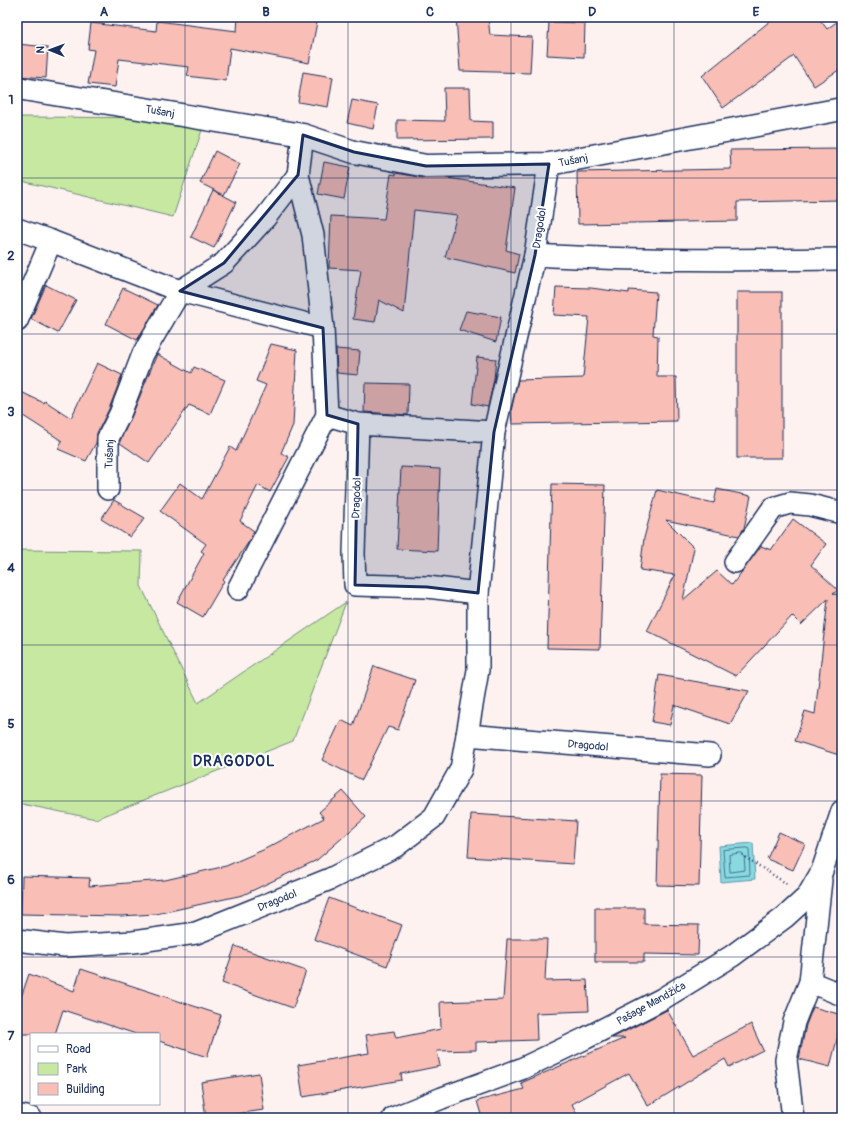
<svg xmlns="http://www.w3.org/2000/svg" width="859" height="1135" font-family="Pangolin,sans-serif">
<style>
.green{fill:#c7e8a1;stroke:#718c80}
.water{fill:#88d9e0;stroke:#5c95ac}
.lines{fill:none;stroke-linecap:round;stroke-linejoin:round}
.shore{stroke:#477392;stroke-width:1}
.building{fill:#f9beb5;stroke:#1b2f5e}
.street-casing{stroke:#1b2f5e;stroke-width:24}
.secondary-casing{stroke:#1b2f5e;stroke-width:25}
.path{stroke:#1b2f5e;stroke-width:2.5;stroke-dasharray:1 3;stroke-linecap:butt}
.street{stroke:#fff;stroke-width:21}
.secondary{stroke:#fff;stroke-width:22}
.marked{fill:#1b2f5e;fill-opacity:0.2;stroke:#1b2f5e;stroke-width:3;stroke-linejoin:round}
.grid{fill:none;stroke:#1b2f5e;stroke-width:1;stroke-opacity:0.55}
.labels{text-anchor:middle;stroke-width:4;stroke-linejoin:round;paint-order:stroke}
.street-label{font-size:11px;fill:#1b2f5e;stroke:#fff}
.district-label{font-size:15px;font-weight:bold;letter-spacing:1px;fill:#1b2f5e;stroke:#fff}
.neatline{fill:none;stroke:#1b2f5e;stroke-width:1.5}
.grid-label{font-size:13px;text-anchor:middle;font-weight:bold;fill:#1b2f5e}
</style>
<rect width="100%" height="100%" fill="#fef2f0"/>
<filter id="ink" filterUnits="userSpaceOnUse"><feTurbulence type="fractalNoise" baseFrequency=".025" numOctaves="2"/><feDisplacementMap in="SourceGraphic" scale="8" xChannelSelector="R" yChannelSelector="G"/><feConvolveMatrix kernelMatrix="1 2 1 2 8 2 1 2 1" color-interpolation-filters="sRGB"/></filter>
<g filter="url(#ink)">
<g class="green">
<path d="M17 117 206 118 173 217 17 180Z"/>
<path d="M17 550 142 551 141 586 198 703 346 602 293 741 96 819 17 803Z"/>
</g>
<path class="water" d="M753 843 755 879 721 882 719 846Z"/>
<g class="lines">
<g class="shore">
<path d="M747 848 749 849 750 875 725 877 723 850Z"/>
<path d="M742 853 744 855 745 870 730 872 729 855Z"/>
</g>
</g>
<g class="building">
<path d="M238 17H318L309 63 230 48 226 81 187 76 189 67 119 59 115 87 88 84 94 50 88 49 91 23 156 31 157 21 237 31Z"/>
<path d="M456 17H488L490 35 532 37 530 73 460 71Z"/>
<path d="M775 17H818L827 29 842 18V68L814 86 794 56 723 108 702 76Z"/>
<path d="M549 22 585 23 584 57 547 55Z"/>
<path d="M17 44 48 47 46 78 17 76Z"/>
<path d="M303 72 333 77 328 107 298 102Z"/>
<path d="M444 88H470L471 121 493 122V139L397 140V120L445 121Z"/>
<path d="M352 100 378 105 373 129 347 123Z"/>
<path d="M842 149V200L737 202V221L578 224 577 172 731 169 730 150Z"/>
<path d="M215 151 240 164 224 195 200 183Z"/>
<path d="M324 162 350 167 344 199 318 194Z"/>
<path d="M396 173 424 178H447L515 188 506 250 519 254 515 273 445 257 457 215 414 210 404 313 379 300 375 322 353 319 361 270 329 268 331 216 384 219 391 174 396 175Z"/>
<path d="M213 190 236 202 214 248 191 237Z"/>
<path d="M46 285 76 300 58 333 31 319Z"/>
<path d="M556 287 591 288 629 293V290L656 292 653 335 658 336 657 377H676L677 421 512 424 511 411 518 380 583 378 589 317 554 315Z"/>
<path d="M123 288 158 305 137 340 106 324Z"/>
<rect x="737" y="292" width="45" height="166"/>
<path d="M466 311 501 317 496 342 459 330Z"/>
<path d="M271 344 297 350 293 425 281 453 289 457 270 492 258 485 240 521 254 531 250 540 223 580 224 581 203 617 177 602 204 553 201 551 206 544 160 511 180 483 202 499 230 447 236 451 266 385 256 381Z"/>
<path d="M336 349 360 351 358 375 337 373Z"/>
<path d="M157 354 191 373 194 367 225 380 210 414 189 405 149 463 120 443V441L131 418Z"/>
<path d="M477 357 496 359 494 379 488 407 472 404Z"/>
<path d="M97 363 122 375 109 409 97 433 96 443 86 461 58 449 62 441 17 412V390L44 403 45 401 71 418Z"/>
<path d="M365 383 409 384 408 415 364 412Z"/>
<path d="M401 467 440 469 437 551 397 549Z"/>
<path d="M552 484 605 485 600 649 547 648Z"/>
<path d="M717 489 751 496 744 528 739 536 666 520 694 548 683 600 717 571 732 585 761 546 771 550 793 519 826 544 811 565 838 590 833 594 842 595V756L795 741 805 711 815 714 828 599 801 625 792 616 736 676 647 631 675 575 640 570 644 538 657 490 714 503Z"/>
<path d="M114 500 145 518 130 537 101 519Z"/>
<path d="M374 666 415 680 398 730 388 727 362 780 322 760 341 720 353 726Z"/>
<path d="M659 675 749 691 730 724 674 705 670 725 652 722Z"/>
<path d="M660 774 702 775 699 886 657 885Z"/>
<path d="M343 791 366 817 317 860 243 895 156 914 121 916 21 914 22 876 90 878 89 886 165 880 226 866 263 850 324 818 319 812Z"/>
<path d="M471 814 576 821 573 864 468 857Z"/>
<path d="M779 832 805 844 793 870 767 859Z"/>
<path d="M329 898 402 925 387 966 314 939Z"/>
<path d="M595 908H644V924L699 925 698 955 644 954V962H595Z"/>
<path d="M507 939H547L545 981 587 980 589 1011 536 1013 537 1040 476 1042V1050L437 1051 440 1066 401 1074 402 1080 303 1097 298 1065 369 1053 366 1035 394 1031 396 1038 441 1029 440 1002 503 1000Z"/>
<path d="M235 946 306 971 293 1008 222 983Z"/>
<path d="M81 969 221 1015 207 1057 159 1041V1034H136L63 1010 55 1034H17V1009L29 974 74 991Z"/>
<path d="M813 1007 842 1015V1020L830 1067 799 1059 806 1025Z"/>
<path d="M667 1010 693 1055 751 1024 763 1050 729 1067 725 1059 648 1106 629 1073 572 1104 579 1118H482L477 1101 524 1089 521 1083 625 1038H612Z"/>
<path d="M259 1073 264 1110 206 1118 201 1082Z"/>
</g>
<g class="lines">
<defs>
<g id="street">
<path d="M17 229 51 241 180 291 323 328 313 235 298 175 303 135"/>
<path d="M535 255C637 261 740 260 842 259"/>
<path d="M17 321 51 241"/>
<path d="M323 328 327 415 358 424"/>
<path d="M108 489V438L120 414 143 354 180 291 224 263 265 218 298 175"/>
<path d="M735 562 773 508 790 503 810 505 842 513"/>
<path d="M238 589 327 415"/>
<path d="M478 593 427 587 355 585 354 553 358 424 494 432"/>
<path d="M467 735 710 755"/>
<path d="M17 940 65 946 133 942 196 933 330 879 396 846 434 817 461 769 467 735 478 670V593L494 432 535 255 549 164"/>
<path d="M810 982 842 995"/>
<path d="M17 1115 31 1118"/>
<path d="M393 1118 442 1098 521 1069 586 1038 662 999 732 956 785 917 807 897 822 871 842 811"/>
<path d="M793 1118 786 1060 794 1022 810 982 821 880"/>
</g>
<path id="secondary" d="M17 88 303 135 354 152 426 166 549 164 842 109"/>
</defs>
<use href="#street" class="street-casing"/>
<use href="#secondary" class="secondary-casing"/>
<path class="path" d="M742 855 787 884"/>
<use href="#street" class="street"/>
<use href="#secondary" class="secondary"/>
</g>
</g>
<path class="marked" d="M303 135 354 152 426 166 549 164 535 255 494 432 478 593 427 587 355 585 358 424 327 415 323 328 180 291 224 263 298 175Z"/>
<path class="grid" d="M185 17V1118M348 17V1118M511 17V1118M674 17V1118M17 178H842M17 334H842M17 490H842M17 645H842M17 801H842M17 957H842"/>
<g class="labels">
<g class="street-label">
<text transform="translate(160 111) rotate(10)" y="4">Tušanj</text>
<text transform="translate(573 160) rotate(-11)" y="4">Tušanj</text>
<text transform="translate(539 228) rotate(-82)" y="4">Dragodol</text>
<text transform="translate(109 454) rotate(-87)" y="4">Tušanj</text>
<text transform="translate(356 498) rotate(-88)" y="4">Dragodol</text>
<text transform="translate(588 745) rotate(5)" y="4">Dragodol</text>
<text transform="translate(277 900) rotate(-22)" y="4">Dragodol</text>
<text transform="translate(651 1003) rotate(-29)" y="4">Pašage Mandžića</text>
</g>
<g class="district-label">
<text x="234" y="766">DRAGODOL</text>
</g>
</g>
<rect width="859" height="1135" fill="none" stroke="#fff" stroke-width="44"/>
<rect x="30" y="1033" width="130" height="72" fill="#ffffff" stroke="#a4acbf"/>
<rect x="38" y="1046" width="20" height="6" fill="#ffffff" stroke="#a4acbf"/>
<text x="66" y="1053" font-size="12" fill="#1b2f5e">Road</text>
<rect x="38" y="1063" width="20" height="12" fill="#c7e8a1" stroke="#a4acbf"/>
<text x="66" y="1073" font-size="12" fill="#1b2f5e">Park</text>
<rect x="38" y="1083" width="20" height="12" fill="#f9beb5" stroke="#a4acbf"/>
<text x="66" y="1093" font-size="12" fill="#1b2f5e">Building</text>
<g transform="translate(50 50) rotate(271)" stroke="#ffffff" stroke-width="3" paint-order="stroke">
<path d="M0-3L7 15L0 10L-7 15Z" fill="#1b2f5e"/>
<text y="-6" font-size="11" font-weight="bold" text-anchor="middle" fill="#1b2f5e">N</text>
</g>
<rect x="22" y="22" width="815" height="1091" class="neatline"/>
<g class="grid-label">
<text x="104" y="16">A</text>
<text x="266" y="16">B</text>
<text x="430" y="16">C</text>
<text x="592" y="16">D</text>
<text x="756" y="16">E</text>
<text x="11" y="104">1</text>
<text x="11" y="260">2</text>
<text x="11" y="416">3</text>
<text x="11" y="572">4</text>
<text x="11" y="728">5</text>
<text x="11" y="884">6</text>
<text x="11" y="1040">7</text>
</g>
</svg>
